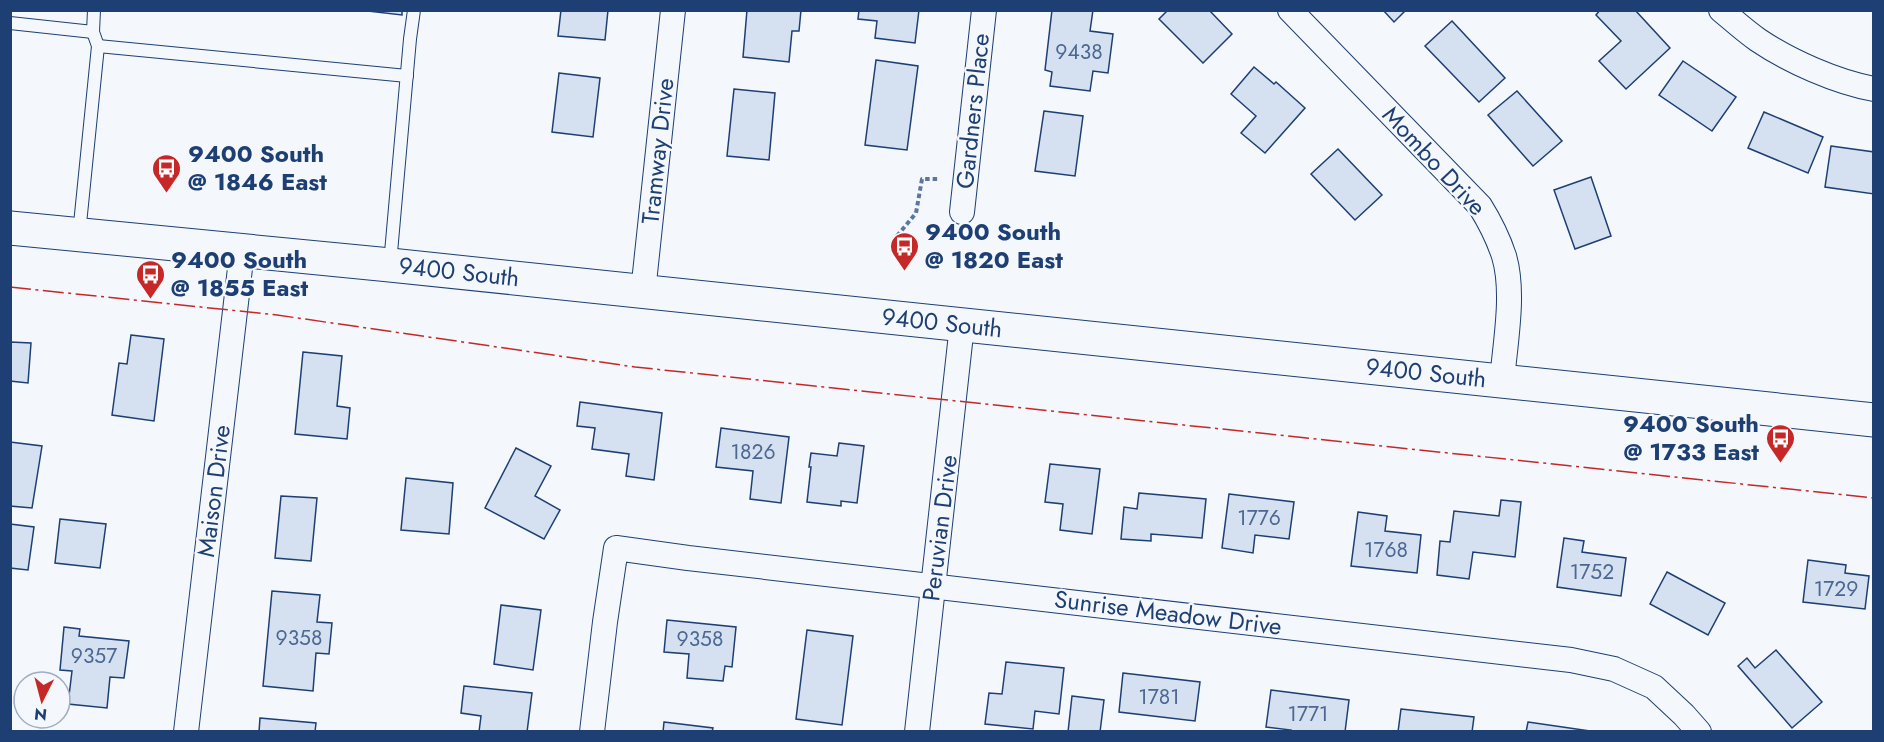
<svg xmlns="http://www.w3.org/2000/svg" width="1884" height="742" font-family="Jost,sans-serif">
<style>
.building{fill:#d5e0f0;stroke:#1d3f73;stroke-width:1.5}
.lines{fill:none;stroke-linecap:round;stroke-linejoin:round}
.lane-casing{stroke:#1d3f73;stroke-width:14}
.street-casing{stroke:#1d3f73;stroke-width:26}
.primary-casing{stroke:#1d3f73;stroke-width:35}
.path{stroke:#5e769c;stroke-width:4;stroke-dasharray:4.5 3;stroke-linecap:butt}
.lane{stroke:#f4f7fb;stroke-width:12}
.street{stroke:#f4f7fb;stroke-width:24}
.primary{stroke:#f4f7fb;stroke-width:33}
.power{stroke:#c62828;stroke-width:1.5;stroke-dasharray:21 4.5 3 4.5;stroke-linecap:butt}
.labels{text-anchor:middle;stroke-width:4.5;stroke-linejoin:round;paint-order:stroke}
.number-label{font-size:21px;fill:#4b6792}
.street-label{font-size:24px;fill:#1d3f73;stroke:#f4f7fb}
.poi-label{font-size:24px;font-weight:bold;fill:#1d3f73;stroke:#f4f7fb;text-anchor:start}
</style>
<rect width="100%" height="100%" fill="#f4f7fb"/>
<g class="building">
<path d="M359 10H402V15Z"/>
<path d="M561 10H608L605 40 558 36Z"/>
<path d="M747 10H801L799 31H792L789 62 743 57Z"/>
<path d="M859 10H919L915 43 875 38 877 21 858 19Z"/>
<path d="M1052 10H1093L1090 31 1113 34 1108 73 1093 71 1090 91 1050 86 1052 72 1045 70Z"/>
<path d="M1168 10H1209L1232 34 1203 63 1159 19Z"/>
<path d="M1383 10H1406L1394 22Z"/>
<path d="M1600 10H1635L1670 48 1626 89 1599 61 1621 41 1596 15Z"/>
<path d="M1452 21 1505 78 1479 102 1425 46Z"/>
<path d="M876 60 918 66 907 150 865 145Z"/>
<path d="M1683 61 1736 97 1712 131 1659 95Z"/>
<path d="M1254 67 1274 84 1276 82 1305 108 1265 153 1241 133 1256 116 1231 94Z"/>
<path d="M559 73 600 78 593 137 552 132Z"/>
<path d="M734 89 775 93 769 160 727 156Z"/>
<path d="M1517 91 1562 141 1533 166 1488 115Z"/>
<path d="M1044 111 1083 116 1075 176 1035 171Z"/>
<path d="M1764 112 1823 137 1808 173 1748 148Z"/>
<path d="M1831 146 1874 152V194L1825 187Z"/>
<path d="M1338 149 1382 195 1355 220 1311 174Z"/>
<path d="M1591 177 1611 236 1575 249 1554 190Z"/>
<path d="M131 335 164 339 154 421 112 415 119 363 127 364Z"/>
<path d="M10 342 31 343 28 383 10 381Z"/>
<path d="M303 352 342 356 337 406 350 408 347 439 295 434Z"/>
<path d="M580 402 662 413 654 480 626 476 629 454 592 449 595 428 577 426Z"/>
<path d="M721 428 789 437 781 503 750 499 753 471 716 467Z"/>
<path d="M10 442 42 446 32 508 10 506Z"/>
<path d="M839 443 864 446 857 503 841 501V506L807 502 811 467H809L811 453 837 456Z"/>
<path d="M516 448 551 466 535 496 560 510 544 539 485 508Z"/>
<path d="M1050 464 1100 469 1092 534 1060 530 1063 504 1045 502Z"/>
<path d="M406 478 453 483 449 534 401 530Z"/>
<path d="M1139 493 1206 499 1202 538 1151 534V541L1121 539 1124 507 1137 509Z"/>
<path d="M1229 494 1294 502 1289 539 1255 535 1253 553 1222 548Z"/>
<path d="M281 496 317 498 311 561 275 558Z"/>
<path d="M1501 500 1521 502 1515 557 1473 552 1469 579 1437 575 1440 541 1450 542 1454 511 1499 516Z"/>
<path d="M1358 512 1387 516 1385 531 1421 535 1417 573 1351 566Z"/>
<path d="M60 519 106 524 100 568 55 563Z"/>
<path d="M10 524 34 527 28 570 10 568Z"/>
<path d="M1564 538 1584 541 1582 552 1626 558 1621 596 1557 587Z"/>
<path d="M1808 560 1846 565 1845 573 1869 576 1865 609 1803 602Z"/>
<path d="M1667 572 1725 603 1708 635 1650 604Z"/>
<path d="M272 591 320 595 317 622 332 623 329 654 316 653 313 691 263 686Z"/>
<path d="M501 605 541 610 533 670 494 664Z"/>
<path d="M667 620 736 627 732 667 725 666 723 681 687 678 689 654 664 652Z"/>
<path d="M64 627 80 629 79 636 129 641 124 678 110 677 107 708 68 704 72 671 60 670Z"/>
<path d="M807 630 853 636 842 725 796 719Z"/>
<path d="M1776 650 1822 702 1792 728 1738 666 1747 658 1755 668Z"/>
<path d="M1006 662 1064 668 1059 714 1035 711 1033 729 985 724 989 693 1002 694Z"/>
<path d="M1123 673 1200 682 1195 721 1119 712Z"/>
<path d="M464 686 532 693 527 732H479L481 716 461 713Z"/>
<path d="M1271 690 1349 700 1345 732H1290L1291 730 1266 727Z"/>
<path d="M1072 696 1104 700 1100 732H1068Z"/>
<path d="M1401 709 1474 717 1472 732H1398Z"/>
<path d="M260 718 316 723 315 732H259Z"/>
<path d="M664 722 713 728 712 732H663Z"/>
<path d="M1528 722 1597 732H1526Z"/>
</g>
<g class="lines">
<defs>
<g id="lane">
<path d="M10 23 93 32"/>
<path d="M98 46 407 76"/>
<path d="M79 234 98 46 93 32 94 10"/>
<path d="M390 264 410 39 414 10"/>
</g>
<g id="street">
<path d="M1290 10 1480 206C1490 222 1498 238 1504 256 1515 293 1505 343 1502 381"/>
<path d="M1721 10C1733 20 1745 31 1758 40 1789 61 1836 82 1874 89"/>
<path d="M962 212 984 10"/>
<path d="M643 292 673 10"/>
<path d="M186 732 242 251"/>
<path d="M592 732 605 622 616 548 688 558 1571 660 1614 669 1654 687 1684 715 1699 732"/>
<path d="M917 732 962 325"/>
</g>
<path id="primary" d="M10 228 390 265 1874 420"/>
</defs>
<use href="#lane" class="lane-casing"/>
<use href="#street" class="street-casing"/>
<use href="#primary" class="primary-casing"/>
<path class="path" d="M897 236 916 213 922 179H939"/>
<use href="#lane" class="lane"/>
<use href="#street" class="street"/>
<use href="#primary" class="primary"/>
<path class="power" d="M10 287 277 315 635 367 1874 498"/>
</g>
<defs>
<symbol id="bus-pin" viewBox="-11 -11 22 30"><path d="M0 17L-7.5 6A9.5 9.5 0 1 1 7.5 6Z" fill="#c62828" stroke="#f4f7fb"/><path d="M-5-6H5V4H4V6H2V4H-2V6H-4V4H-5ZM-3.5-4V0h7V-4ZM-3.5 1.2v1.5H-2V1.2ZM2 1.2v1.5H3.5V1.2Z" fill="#fff"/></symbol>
</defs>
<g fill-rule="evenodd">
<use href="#bus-pin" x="150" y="152" width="33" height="45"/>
<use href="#bus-pin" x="888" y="230" width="33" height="45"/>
<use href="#bus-pin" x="134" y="258" width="33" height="45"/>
<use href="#bus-pin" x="1764" y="422" width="33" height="45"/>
</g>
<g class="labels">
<g class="number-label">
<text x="1079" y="59">9438</text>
<text x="753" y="459">1826</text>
<text x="1259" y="525">1776</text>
<text x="1386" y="557">1768</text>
<text x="1592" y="579">1752</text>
<text x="1836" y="596">1729</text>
<text x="299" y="645">9358</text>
<text x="700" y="646">9358</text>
<text x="94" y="663">9357</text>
<text x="1159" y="704">1781</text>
<text x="1308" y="721">1771</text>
</g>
<g class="street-label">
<text transform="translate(973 111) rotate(-84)" y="8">Gardners Place</text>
<text transform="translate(658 151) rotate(-84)" y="8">Tramway Drive</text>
<text transform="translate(1434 161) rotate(47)" y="8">Mombo Drive</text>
<text transform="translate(459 272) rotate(6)" y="8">9400 South</text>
<text transform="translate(942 323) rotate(6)" y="8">9400 South</text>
<text transform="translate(1426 373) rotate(6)" y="8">9400 South</text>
<text transform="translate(214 491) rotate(-83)" y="8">Maison Drive</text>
<text transform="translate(940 528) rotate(-83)" y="8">Peruvian Drive</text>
<text transform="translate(1168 613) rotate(7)" y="8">Sunrise Meadow Drive</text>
</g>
<g class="poi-label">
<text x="188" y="162">9400 South<tspan x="188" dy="28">@ 1846 East</tspan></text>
<text x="925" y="240">9400 South<tspan x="925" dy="28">@ 1820 East</tspan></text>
<text x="171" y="268">9400 South<tspan x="171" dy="28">@ 1855 East</tspan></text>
<text x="1759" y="432" text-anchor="end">9400 South<tspan x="1759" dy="28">@ 1733 East</tspan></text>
</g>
</g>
<rect width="1884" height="742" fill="none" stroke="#1d3f73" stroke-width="24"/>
<g transform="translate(42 700) rotate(186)"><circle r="28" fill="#f4f7fb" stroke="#9eadc5" stroke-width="1.5"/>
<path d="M0-4.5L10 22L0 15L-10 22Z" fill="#c62828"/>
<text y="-9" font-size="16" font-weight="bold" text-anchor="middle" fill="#1d3f73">N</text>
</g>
</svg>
